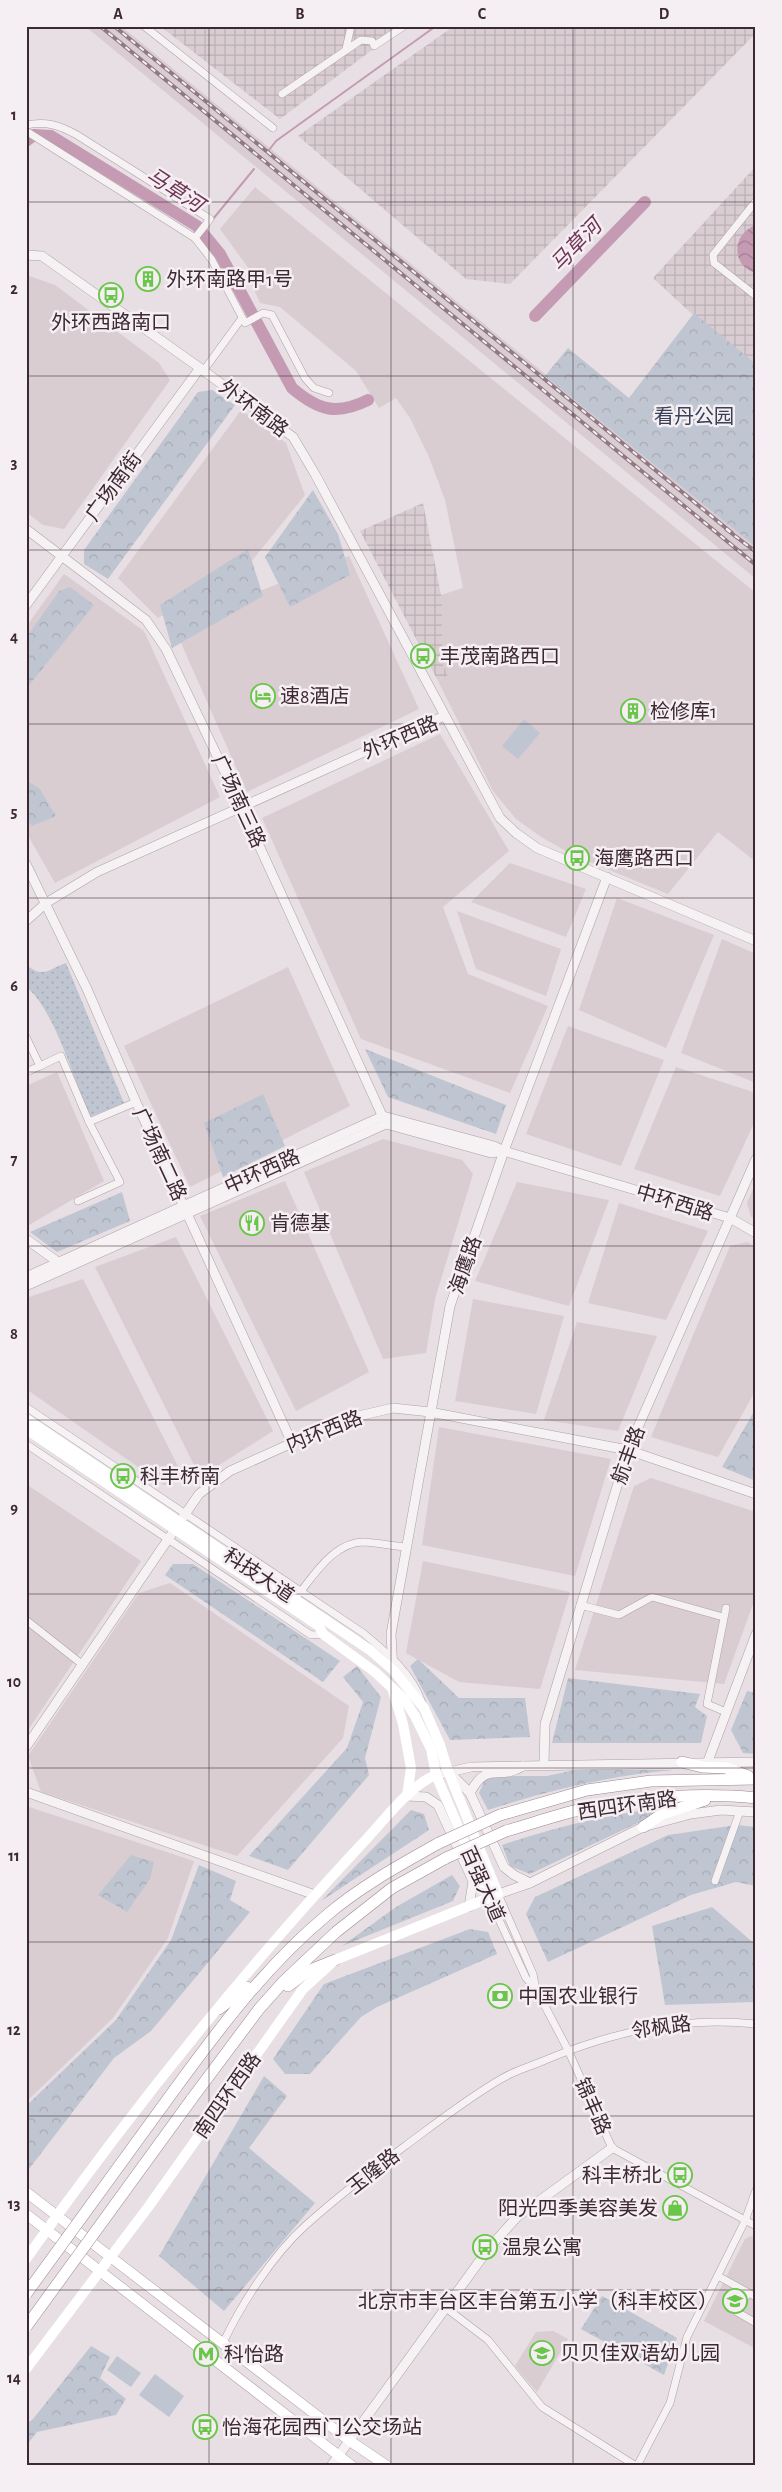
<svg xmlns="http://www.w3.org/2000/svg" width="782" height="2492" font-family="'Alegreya Sans','Noto Sans SC',sans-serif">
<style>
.built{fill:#d9cdd2}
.industrial{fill:url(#industrial-grid)}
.grass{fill:url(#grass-dots)}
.forest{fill:url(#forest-crowns)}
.garden{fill:#c0c6d1}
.water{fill:url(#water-waves)}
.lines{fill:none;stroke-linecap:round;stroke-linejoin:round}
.stream{stroke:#c59bb4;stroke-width:2}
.river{stroke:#c59bb4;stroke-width:12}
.minor-casing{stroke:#ada1a7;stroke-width:8}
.tertiary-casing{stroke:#ada1a7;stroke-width:10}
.primary-casing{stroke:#b29fa9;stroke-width:11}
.trunk-casing{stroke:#9d8792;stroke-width:12}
.minor{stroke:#f6f1f3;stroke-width:7}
.tertiary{stroke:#f6f1f3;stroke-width:9}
.secondary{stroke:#fff;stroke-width:10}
.primary{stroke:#fff;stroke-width:10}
.trunk{stroke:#fff;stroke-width:11}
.rail-casing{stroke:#907984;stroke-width:4}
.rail{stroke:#f5eef2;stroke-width:2;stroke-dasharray:5.5;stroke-linecap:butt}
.trunk-bridge-casing{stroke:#9d8792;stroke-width:12;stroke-linecap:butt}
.trunk-bridge{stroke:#fff;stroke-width:11}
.grid{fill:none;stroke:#3d2932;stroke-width:1;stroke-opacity:0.55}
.labels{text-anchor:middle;stroke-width:5;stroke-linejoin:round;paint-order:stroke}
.poi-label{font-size:20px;fill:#3d2932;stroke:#f5eef2;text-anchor:start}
.street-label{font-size:20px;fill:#3d2932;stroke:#f5eef2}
.park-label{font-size:20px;fill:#374158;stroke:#f5eef2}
.water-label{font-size:21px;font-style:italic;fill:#6f3555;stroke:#f5eef2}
.neatline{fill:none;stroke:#3d2932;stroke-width:2}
.grid-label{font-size:16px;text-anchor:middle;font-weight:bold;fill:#3d2932}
</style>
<defs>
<pattern id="industrial-grid" width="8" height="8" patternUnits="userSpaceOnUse" patternTransform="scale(1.25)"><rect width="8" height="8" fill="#d9cdd2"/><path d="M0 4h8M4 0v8" fill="none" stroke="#bbb0b5"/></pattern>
<pattern id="grass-dots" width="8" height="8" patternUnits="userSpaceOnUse" patternTransform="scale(1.25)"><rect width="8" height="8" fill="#c0c6d1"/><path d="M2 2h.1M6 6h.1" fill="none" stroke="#a6aab4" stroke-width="1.8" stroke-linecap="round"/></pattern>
<pattern id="forest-crowns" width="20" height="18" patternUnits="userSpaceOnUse" patternTransform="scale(1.25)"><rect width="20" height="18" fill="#c0c6d1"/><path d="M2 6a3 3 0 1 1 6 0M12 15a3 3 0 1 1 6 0" fill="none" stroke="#a6aab4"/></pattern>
<pattern id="water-waves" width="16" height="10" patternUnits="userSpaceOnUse" patternTransform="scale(1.25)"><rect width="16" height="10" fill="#c59bb4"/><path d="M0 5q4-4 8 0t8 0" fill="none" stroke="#a17e93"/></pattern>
</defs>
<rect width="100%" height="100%" fill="#e7dfe3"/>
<g class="built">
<path d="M85 26H121L756 547V579Z"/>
<path d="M255 187 756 593V862L718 832 668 894 575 856 541 837 516 819 493 791 438 681 448 675 442 663 441 595 463 588 445 500 429 457 410 418 396 398 379 408 356 371 280 307 260 303 246 272 249 269 220 229Z"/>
<path d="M29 276 55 285 159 363 170 380 64 529 43 525 26 512V279Z"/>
<path d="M241 410 286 443 305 495 251 562 158 618 118 578Z"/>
<path d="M349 556 419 709 247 792 173 625Z"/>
<path d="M64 574 144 631 220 797 55 883 26 832V627Z"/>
<path d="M440 734 509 851 443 907 468 974 548 1006 510 1093 361 1039 262 818Z"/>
<path d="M510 863 586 889 566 937 471 902Z"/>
<path d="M617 898 714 935 666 1048 579 1010Z"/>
<path d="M457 911 561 949 546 996 476 969Z"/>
<path d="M722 939 756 954V1083L681 1053Z"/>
<path d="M288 967 350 1106 190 1187 124 1046Z"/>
<path d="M568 1026 664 1060 621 1166 526 1134Z"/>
<path d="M676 1067 756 1093V1119L720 1196 634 1169Z"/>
<path d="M57 1072 104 1181 29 1225 26 1224V1086Z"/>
<path d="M383 1139 462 1160 473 1174 435 1299 426 1353 383 1359 304 1172Z"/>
<path d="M285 1181 369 1372 296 1411 200 1216Z"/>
<path d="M517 1182 609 1200 569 1306 475 1281Z"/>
<path d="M756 1182V1219L751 1217 747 1203Z"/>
<path d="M619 1203 708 1231 666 1320 588 1303Z"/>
<path d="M176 1237 273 1431 200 1477 95 1267Z"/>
<path d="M747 1242 756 1247V1390L718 1457 651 1437 730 1246Z"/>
<path d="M83 1279 185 1480 164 1485 26 1389V1298Z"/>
<path d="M473 1299 564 1316 536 1414 455 1401Z"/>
<path d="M577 1322 657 1336 618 1431 544 1420Z"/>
<path d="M439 1427 611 1459 575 1576 422 1545Z"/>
<path d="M651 1478 756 1512V1596L724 1684 575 1670 634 1486Z"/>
<path d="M26 1484 141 1561 26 1733Z"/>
<path d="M423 1561 570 1592 540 1689 459 1682 406 1653Z"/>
<path d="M170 1583 349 1706 343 1738 237 1856 41 1792 28 1756 139 1593Z"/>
<path d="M26 1806 194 1861 168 1938 113 2018 26 2102Z"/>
<path d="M751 2236 756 2238V2349L704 2321 745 2239Z"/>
<path d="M553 2331 568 2339 537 2392 515 2366 536 2332Z"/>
</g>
<g class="industrial">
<path d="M160 26H404L280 119Z"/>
<path d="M454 26H756V33L510 284 466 279 298 136Z"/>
<path d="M756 166V373L653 278Z"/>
<path d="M423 503 442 600V663L448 675 438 681 360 531Z"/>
</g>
<path class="grass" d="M66 963 124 1103 89 1117C77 1085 52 1005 26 987V965C45 979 48 969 66 963Z"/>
<g class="forest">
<path d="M694 313 756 364V547L545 376 568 348 629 398Z"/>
<path d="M212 390 235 405 108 579 84 564V550L198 392Z"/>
<path d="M313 490 338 534 350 575 290 607 265 557Z"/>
<path d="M248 549 263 596 172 648 160 605Z"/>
<path d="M70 587 94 605 26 689V638L59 591Z"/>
<path d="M26 780 40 789 56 816 32 826 26 818Z"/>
<path d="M365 1049 506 1105 496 1134 388 1097Z"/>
<path d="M263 1094 285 1146 223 1177 204 1123Z"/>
<path d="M122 1192 130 1221 57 1252 30 1232Z"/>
<path d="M756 1408V1481L722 1467Z"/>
<path d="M173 1564H193L340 1661 323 1682 165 1575Z"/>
<path d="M418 1659 459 1698H525L530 1737 450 1740 410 1666Z"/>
<path d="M357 1666 381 1697 365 1758 369 1775 288 1870 249 1856 347 1748 363 1702 343 1677Z"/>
<path d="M568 1678 700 1694 695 1707 707 1716 701 1743H552Z"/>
<path d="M747 1691 756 1693V1754L743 1753 731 1730Z"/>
<path d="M579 1769 672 1770C608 1776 549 1790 488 1810L479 1793 485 1779 490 1776H547Z"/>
<path d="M683 1806 659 1813 530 1874 510 1866 502 1845C561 1825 621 1811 683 1806Z"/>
<path d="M411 1810 424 1814 429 1830 321 1901Z"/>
<path d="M737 1825 756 1827V1886L736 1882 691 1895 548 1962 526 1914 535 1897 668 1835Z"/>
<path d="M131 1855 154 1862 150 1879 127 1912 98 1895Z"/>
<path d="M199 1865 236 1881 230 1900 250 1912 151 2031 114 2058 26 2173V2106L116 2020 171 1940Z"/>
<path d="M452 1875 460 1886 453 1901 342 1946 396 1907Z"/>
<path d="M712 1907 756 1945V2002L665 2005 652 1926Z"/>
<path d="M470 1929 488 1932 497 1954 377 2007 361 2017 310 2074H285L273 2059 324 1984Z"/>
<path d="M264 2076 287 2096 249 2148 315 2203 224 2311 159 2256Z"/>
<path d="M602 2296 677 2338 664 2375 581 2329Z"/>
<path d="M91 2346 110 2357 100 2378 126 2399 116 2415 37 2432 26 2446V2424L33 2419Z"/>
</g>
<g class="garden">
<path d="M524 719 540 733 518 759 502 746Z"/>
<path d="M117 2356 141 2373 131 2387 107 2370Z"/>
<path d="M155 2374 184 2396 169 2417 139 2395Z"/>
</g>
<path class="water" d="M756 225V273C730 266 732 233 756 225Z"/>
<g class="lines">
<g class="stream">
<path d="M269 150 276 141 436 26"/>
<path d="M213 219 254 169"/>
</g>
<g class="river">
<path d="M26 141 34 135 51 136 197 226 220 254 292 388C318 410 336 416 368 400"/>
<path d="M535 316 645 202"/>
</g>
<defs>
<g id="minor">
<path d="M144 26 273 128"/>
<path d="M346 49 351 26"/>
<path d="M282 94 361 40 372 41 374 46 404 26"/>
<path d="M26 125C46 121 59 125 77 135L199 212 210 219 195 238"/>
<path d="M26 131 195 238 212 260 245 323 263 313 272 315 305 378 314 388 329 393"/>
<path d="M756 201 713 255 714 263 756 296"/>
<path d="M204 370 242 318"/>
<path d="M26 1037 40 1066 26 1072"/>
<path d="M40 1066 61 1056 89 1122 136 1102"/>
<path d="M78 1201 120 1182 89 1122"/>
<path d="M26 1407 363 1633C386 1652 413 1674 422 1703"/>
<path d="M26 1444 311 1635 323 1634"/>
<path d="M298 1595C314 1575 334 1542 364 1542 378 1543 393 1546 407 1547"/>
<path d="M580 1605 619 1615 652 1597 723 1617"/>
<path d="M726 1608 707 1704 726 1712"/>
<path d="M26 1620 83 1665"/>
<path d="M715 1881 740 1811"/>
<path d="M498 1894 533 1974 536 1989"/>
<path d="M489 1898 526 1978 536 1989 568 2050 612 2148 756 2226"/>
<path d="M718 2276 756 2297"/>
<path d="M748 2293 737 2312 756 2323"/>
<path d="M446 2308 488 2340 542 2407 636 2466"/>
<path d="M223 2343C242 2303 272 2256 305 2226 336 2198 371 2171 405 2146 436 2123 468 2098 501 2079 514 2071 529 2067 543 2061 612 2032 681 2016 756 2024"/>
<path d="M637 2466 670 2403 687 2337 745 2221 756 2190"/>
</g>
<g id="tertiary">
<path d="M26 255 42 256 200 368 293 437 315 474 500 818 516 833 537 848 756 941"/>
<path d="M26 529 146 620 166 649 242 808 386 1124"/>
<path d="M26 605 200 368"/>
<path d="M26 864 87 989 136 1102 292 1443"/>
<path d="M26 921 46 903 97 872 444 716"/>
<path d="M26 1239 58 1262 60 1267"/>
<path d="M26 1277 383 1116 494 1146 504 1151 730 1218 756 1233"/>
<path d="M26 1286 386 1124 491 1153 504 1151"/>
<path d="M393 1670 391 1634 450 1306 504 1151 607 877"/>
<path d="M26 1747 199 1494 230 1471 292 1443 354 1417 393 1408 430 1412 628 1450 756 1494"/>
<path d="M431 1749 448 1771 470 1793"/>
<path d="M708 1761 756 1634"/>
<path d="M544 1764 545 1724 628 1450 756 1159"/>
<path d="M523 1766C498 1782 488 1759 470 1793L504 1867 514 1875 530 1883"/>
<path d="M436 1775 471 1767 756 1762"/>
<path d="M26 1792 315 1895"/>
<path d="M407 1796 426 1797 438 1805 473 1881 469 1907"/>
<path d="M493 1896 530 1883 643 1827 691 1814 721 1810 756 1812"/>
<path d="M331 2466 489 2248 517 2217 612 2148"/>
</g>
<g id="primary">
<path d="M26 2192 350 2441 387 2466"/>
<path d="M26 2214 352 2466"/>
</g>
<g id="trunk">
<path d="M682 1762 702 1767 726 1768 748 1776"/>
<path d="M500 1815 587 1790 651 1781 756 1779"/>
<path d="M643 1827 662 1814 705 1800"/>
<path d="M506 1831C534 1823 562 1813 591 1807 639 1796 707 1793 756 1798"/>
<path d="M288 1986 310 1970 335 1960"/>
<path d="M219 2009 247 1987"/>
<path d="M175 2089C221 2026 267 1965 327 1915 361 1886 400 1865 439 1843"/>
<path d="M191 2100 259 2009 284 1981 336 1932 392 1888 446 1858"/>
</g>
</defs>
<use href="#minor" class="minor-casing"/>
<use href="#tertiary" class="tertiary-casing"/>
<use href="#primary" class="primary-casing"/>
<use href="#trunk" class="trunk-casing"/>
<use href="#minor" class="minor"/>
<use href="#tertiary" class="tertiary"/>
<g class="secondary">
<path d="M26 1419 370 1650 393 1670 424 1708 440 1745 448 1771 498 1894"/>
<path d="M26 1429 319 1626 323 1634 375 1672 404 1699 415 1716 431 1749 436 1775 489 1898 335 1960 303 1989 149 2206 26 2369"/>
<path d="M393 1691 403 1724 411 1768 407 1796"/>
<path d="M26 2259C128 2115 239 1976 359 1847 380 1826 409 1785 436 1775"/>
</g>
<use href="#primary" class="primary"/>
<use href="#trunk" class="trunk"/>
<defs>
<g id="rail">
<path d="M100 26 756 565"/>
<path d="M114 26 732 533"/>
<path d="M726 529 756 552"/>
</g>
</defs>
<use href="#rail" class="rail-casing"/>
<use href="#rail" class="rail"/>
<defs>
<g id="trunk-bridge">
<path d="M439 1843 500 1815"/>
<path d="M446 1858 506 1831"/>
<path d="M26 2294 175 2089"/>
<path d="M26 2327 191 2100"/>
</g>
</defs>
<use href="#trunk-bridge" class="trunk-bridge-casing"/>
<use href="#trunk-bridge" class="trunk-bridge"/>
</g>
<path class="grid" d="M209 26V2466M391 26V2466M573 26V2466M26 202H756M26 376H756M26 550H756M26 724H756M26 898H756M26 1072H756M26 1246H756M26 1420H756M26 1594H756M26 1768H756M26 1942H756M26 2116H756M26 2290H756"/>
<defs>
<symbol id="building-ring" viewBox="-11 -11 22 22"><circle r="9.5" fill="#f5eef2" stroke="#6ac64a" stroke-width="1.5"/><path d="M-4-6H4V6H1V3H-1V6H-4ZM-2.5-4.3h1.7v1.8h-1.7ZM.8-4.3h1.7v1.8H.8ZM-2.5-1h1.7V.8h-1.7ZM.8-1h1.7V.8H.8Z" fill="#6ac64a"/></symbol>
<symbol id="bus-ring" viewBox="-11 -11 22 22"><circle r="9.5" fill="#f5eef2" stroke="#6ac64a" stroke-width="1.5"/><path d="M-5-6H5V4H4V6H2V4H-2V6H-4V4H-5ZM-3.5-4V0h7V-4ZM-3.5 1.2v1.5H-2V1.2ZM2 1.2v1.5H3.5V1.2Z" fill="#6ac64a"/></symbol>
<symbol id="hotel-ring" viewBox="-11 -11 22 22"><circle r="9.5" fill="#f5eef2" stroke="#6ac64a" stroke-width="1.5"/><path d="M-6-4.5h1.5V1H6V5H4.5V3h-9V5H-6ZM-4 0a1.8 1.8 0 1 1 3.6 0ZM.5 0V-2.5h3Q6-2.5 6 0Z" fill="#6ac64a"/></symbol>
<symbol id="restaurant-ring" viewBox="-11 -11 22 22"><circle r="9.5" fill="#f5eef2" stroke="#6ac64a" stroke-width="1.5"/><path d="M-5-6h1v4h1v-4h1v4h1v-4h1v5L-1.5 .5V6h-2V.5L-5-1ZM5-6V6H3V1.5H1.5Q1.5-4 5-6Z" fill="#6ac64a"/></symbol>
<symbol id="bank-ring" viewBox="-11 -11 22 22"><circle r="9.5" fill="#f5eef2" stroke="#6ac64a" stroke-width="1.5"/><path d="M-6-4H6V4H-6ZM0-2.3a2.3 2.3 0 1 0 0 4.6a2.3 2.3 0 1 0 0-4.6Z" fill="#6ac64a"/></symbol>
<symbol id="shop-ring" viewBox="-11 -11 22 22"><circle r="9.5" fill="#f5eef2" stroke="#6ac64a" stroke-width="1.5"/><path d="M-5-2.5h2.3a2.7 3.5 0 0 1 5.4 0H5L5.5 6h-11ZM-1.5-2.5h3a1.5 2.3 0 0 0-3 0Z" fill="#6ac64a"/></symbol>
<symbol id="school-ring" viewBox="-11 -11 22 22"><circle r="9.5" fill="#f5eef2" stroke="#6ac64a" stroke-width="1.5"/><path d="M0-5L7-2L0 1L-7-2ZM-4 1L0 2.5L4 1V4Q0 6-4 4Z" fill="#6ac64a"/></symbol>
<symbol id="metro-ring" viewBox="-11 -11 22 22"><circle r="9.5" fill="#f5eef2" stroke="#6ac64a" stroke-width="1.5"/><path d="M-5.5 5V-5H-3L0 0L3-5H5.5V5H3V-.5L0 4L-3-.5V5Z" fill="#6ac64a"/></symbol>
</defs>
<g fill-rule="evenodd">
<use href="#building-ring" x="134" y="265" width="28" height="28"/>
<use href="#bus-ring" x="97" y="281" width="28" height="28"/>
<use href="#bus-ring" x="409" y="642" width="28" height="28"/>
<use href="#hotel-ring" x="249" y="682" width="28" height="28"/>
<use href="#building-ring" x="619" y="697" width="28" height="28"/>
<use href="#bus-ring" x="563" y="844" width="28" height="28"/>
<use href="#restaurant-ring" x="238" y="1209" width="28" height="28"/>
<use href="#bus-ring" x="109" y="1462" width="28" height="28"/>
<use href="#bank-ring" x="486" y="1982" width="28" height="28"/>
<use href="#bus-ring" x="666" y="2161" width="28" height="28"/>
<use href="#shop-ring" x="661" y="2194" width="28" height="28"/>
<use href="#bus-ring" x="471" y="2233" width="28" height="28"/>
<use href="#school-ring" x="721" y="2287" width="28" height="28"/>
<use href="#school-ring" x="528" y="2339" width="28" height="28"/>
<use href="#metro-ring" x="192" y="2340" width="28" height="28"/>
<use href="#bus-ring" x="191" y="2413" width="28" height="28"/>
</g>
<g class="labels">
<g class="poi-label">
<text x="166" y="286">外环南路甲1号</text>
<text x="111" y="329" text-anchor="middle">外环西路南口</text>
<text x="440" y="663">丰茂南路西口</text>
<text x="280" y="703">速8酒店</text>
<text x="650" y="718">检修库1</text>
<text x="594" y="865">海鹰路西口</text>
<text x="270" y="1230">肯德基</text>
<text x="140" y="1483">科丰桥南</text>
<text x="518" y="2003">中国农业银行</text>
<text x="662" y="2182" text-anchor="end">科丰桥北</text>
<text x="658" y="2215" text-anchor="end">阳光四季美容美发</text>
<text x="502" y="2254">温泉公寓</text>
<text x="718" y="2308" text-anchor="end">北京市丰台区丰台第五小学（科丰校区）</text>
<text x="560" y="2360">贝贝佳双语幼儿园</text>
<text x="224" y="2361">科怡路</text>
<text x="222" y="2434">怡海花园西门公交场站</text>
</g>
<g class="street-label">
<text transform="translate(254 408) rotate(37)" y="7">外环南路</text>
<text transform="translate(113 486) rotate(-54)" y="7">广场南街</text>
<text transform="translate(400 737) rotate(-23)" y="7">外环西路</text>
<text transform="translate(239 801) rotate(65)" y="7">广场南三路</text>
<text transform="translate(160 1154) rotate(65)" y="7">广场南二路</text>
<text transform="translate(262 1171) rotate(-24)" y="7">中环西路</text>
<text transform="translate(675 1202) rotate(17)" y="7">中环西路</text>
<text transform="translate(465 1265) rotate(-71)" y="7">海鹰路</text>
<text transform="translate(324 1431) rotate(-22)" y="7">内环西路</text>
<text transform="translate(628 1455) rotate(-70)" y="7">航丰路</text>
<text transform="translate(259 1575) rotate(34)" y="7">科技大道</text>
<text transform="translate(627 1805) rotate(-8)" y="7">西四环南路</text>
<text transform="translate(483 1884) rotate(66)" y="7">百强大道</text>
<text transform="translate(661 2027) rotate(-8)" y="7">邻枫路</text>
<text transform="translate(227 2095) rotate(-55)" y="7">南四环西路</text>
<text transform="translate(593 2106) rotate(66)" y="7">锦丰路</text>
<text transform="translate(373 2171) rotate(-38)" y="7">玉隆路</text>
</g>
<g class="park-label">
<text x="694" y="423">看丹公园</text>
</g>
<g class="water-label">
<text transform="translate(175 190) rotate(33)" y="7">马草河</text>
<text transform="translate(576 245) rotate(-46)" y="7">马草河</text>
</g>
</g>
<rect width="782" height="2492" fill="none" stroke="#f5eef2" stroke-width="55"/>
<rect x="28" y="28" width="726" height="2436" class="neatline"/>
<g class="grid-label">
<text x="118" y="19">A</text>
<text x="300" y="19">B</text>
<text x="482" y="19">C</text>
<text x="664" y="19">D</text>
<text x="14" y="120">1</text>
<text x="14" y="294">2</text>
<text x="14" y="468">3</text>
<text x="14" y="642">4</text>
<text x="14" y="817">5</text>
<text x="14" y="991">6</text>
<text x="14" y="1165">7</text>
<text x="14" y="1339">8</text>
<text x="14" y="1513">9</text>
<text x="14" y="1687">10</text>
<text x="14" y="1861">11</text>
<text x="14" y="2035">12</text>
<text x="14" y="2209">13</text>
<text x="14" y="2383">14</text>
</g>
</svg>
